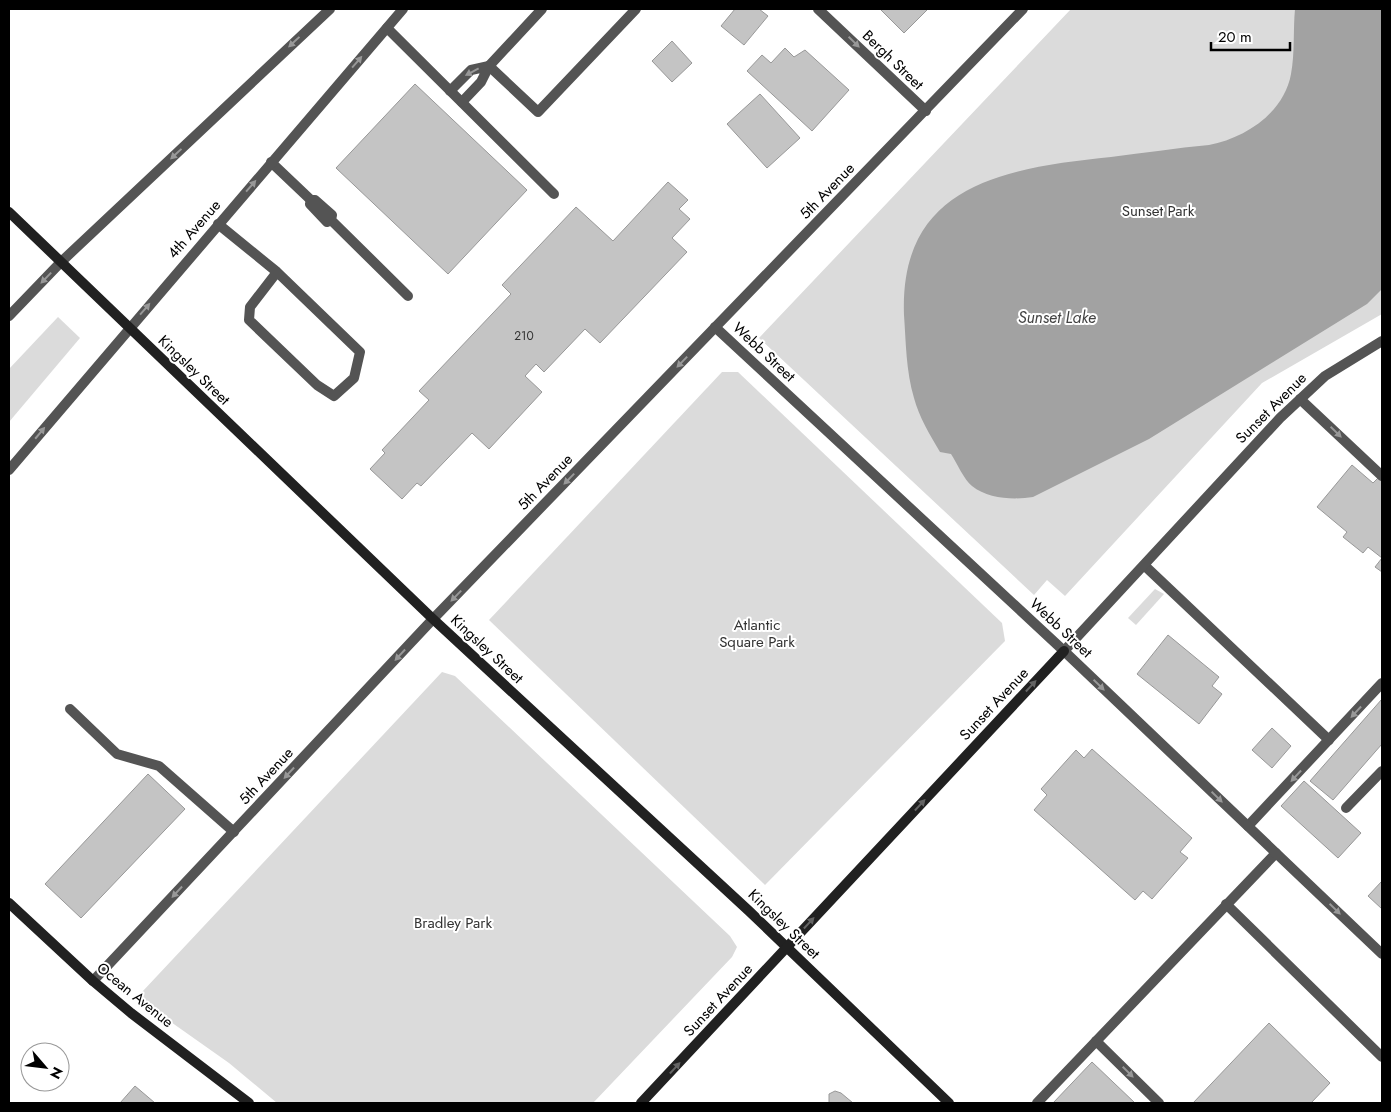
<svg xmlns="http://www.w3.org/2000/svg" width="1391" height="1112" font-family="Jost,sans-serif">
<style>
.green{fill:#dbdbdb}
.water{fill:#a2a2a2}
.building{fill:#c4c4c4;stroke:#989898}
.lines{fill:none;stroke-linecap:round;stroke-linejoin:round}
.lane{stroke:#545454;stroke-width:10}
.street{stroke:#545454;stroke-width:10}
.secondary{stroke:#212121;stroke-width:10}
.oneway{fill:#989898}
.oneway2{fill:#646464}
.labels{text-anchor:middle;stroke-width:4;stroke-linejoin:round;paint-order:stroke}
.number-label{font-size:12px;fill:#313131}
.street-label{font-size:15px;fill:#000;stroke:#fff}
.park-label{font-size:15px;fill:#323232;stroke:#fff}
.water-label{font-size:16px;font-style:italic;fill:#434343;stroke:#fff}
</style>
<rect width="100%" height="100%" fill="#fff"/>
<g class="green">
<path d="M1071 9H1382V314L1262 383 1065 596 1047 580 1034 595 759 338Z"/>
<path d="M58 317 80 338 9 422V369Z"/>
<path d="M722 372H738L1002 623 1005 641 765 885 489 620Z"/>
<path d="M1155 589 1164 594 1136 625 1128 618Z"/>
<path d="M442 672 455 676 730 936 737 947 732 957 593 1103H277L229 1063 144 1003 142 992Z"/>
</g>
<path class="water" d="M1295 9H1382V289L1367 304 1149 439 1033 497C1014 500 988 499 972 486 964 480 957 463 951 454L940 452C930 435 919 417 914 398 906 371 906 343 904 315 899 183 1007 168 1111 157 1144 153 1176 148 1209 145 1245 138 1284 113 1291 74 1295 53 1293 30 1295 9Z"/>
<g class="building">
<path d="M735 9H759L768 16 744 45 721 26Z"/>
<path d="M880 9H928L904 33Z"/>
<path d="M672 41 692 63 672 82 652 61Z"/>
<path d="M785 48 794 57 805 50 849 90 812 131 747 71 762 55 771 63Z"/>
<path d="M415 84 527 190 448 274 336 168Z"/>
<path d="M760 94 800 138 767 168 727 124Z"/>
<path d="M668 182 688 200 679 209 690 219 672 238 687 252 600 343 585 329 544 372 536 364 525 376 542 392 489 449 472 433 421 486 417 483 402 499 370 469 385 453 382 450 429 400 419 391 511 294 502 285 576 207 613 241Z"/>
<path d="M1352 465 1373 483 1378 478 1382 481V572L1375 567 1382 558 1368 547 1363 553 1343 537 1347 532 1317 507Z"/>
<path d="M1168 635 1219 677 1212 686 1222 694 1199 724 1137 674Z"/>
<path d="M1382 699V744L1333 800 1310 781Z"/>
<path d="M1272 728 1291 746 1272 768 1252 750Z"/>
<path d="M1092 749 1192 838 1180 852 1188 858 1152 899 1143 891 1135 900 1034 810 1047 795 1041 789 1076 750 1084 758Z"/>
<path d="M148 774 185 809 81 918 45 884Z"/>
<path d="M1304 781 1361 833 1338 858 1281 806Z"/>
<path d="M1382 881V909L1368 896Z"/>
<path d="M1269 1023 1330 1083 1311 1103H1193Z"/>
<path d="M1092 1062 1135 1103H1053Z"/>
<path d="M135 1086 155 1103H120Z"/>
<path d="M835 1091 841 1093 853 1103H829V1094Z"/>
</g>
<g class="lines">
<g class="lane">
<path d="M542 9 489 66 538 112 636 9"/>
<path d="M387 28 554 194"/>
<path d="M450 91 471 70 489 66 481 82 462 102"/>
<path d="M271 162 311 200"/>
<path d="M331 220 327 222 310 204 311 200H315L332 215 331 220 408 296"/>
<path d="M218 224 277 272 360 352 354 378 334 396 317 385 249 320 250 307 277 272"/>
<path d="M1300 399 1382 476"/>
<path d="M1145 566 1329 740"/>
<path d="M70 709 117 754 159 766 234 832"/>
<path d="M1346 808 1382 771"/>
<path d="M1248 826 1382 683"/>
<path d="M1226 904 1382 1057"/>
<path d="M1096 1041 1159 1103"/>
<path d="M1037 1103 1276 853"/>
</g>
<g class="street">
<path d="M818 9 926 111"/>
<path d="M9 316 61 262 330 9"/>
<path d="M715 327 1064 651 1382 954"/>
<path d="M9 470 403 9"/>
<path d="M1064 651 1280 418 1325 376 1382 341"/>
<path d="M93 981 433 619 1023 9"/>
</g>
<g class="secondary">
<path d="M9 212 433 619 749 911 949 1103"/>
<path d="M9 903 93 981 131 1013 249 1103"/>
<path d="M641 1103 1064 651"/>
</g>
</g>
<defs><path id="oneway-solid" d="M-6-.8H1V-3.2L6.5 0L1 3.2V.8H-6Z" transform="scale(1.25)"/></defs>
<g class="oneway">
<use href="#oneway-solid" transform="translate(294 42) rotate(137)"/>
<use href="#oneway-solid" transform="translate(854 42) rotate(44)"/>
<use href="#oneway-solid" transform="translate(357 62) rotate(-49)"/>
<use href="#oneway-solid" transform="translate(472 72) rotate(152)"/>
<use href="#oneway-solid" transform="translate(176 154) rotate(137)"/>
<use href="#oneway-solid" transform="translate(251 186) rotate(-49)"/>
<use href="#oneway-solid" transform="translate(46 278) rotate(134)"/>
<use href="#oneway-solid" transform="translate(145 309) rotate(-49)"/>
<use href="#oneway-solid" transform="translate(682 362) rotate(134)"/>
<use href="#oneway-solid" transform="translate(1336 432) rotate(44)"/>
<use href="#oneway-solid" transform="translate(40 433) rotate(-50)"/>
<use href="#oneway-solid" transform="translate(569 479) rotate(134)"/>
<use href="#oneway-solid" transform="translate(456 596) rotate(134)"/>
<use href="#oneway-solid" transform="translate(400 655) rotate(133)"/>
<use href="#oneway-solid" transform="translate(1099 685) rotate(44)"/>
<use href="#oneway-solid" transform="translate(1356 712) rotate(133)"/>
<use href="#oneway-solid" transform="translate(289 773) rotate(133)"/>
<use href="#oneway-solid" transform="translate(1296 776) rotate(133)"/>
<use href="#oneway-solid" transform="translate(1217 797) rotate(44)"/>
<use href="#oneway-solid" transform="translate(177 892) rotate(133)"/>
<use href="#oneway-solid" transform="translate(1335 909) rotate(44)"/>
<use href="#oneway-solid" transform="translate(1128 1072) rotate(45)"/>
</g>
<g class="oneway2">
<use href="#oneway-solid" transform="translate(1031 686) rotate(-47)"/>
<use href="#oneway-solid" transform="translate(920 805) rotate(-47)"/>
<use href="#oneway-solid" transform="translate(809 923) rotate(-47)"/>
<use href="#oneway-solid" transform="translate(675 1068) rotate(-47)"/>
</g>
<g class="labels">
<g class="number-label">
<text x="524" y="340">210</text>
</g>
<g class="street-label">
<text transform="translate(893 60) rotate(44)" y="5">Bergh Street</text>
<text transform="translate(827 191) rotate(-46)" y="5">5th Avenue</text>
<text transform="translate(194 229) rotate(-49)" y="5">4th Avenue</text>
<text transform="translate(764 352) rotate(43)" y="5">Webb Street</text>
<text transform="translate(194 370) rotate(44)" y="5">Kingsley Street</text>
<text transform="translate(1271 408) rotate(-45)" y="5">Sunset Avenue</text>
<text transform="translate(545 482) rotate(-46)" y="5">5th Avenue</text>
<text transform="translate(1061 628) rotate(43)" y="5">Webb Street</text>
<text transform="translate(487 649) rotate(43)" y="5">Kingsley Street</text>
<text transform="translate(994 704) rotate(-47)" y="5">Sunset Avenue</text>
<text transform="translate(266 776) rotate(-47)" y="5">5th Avenue</text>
<text transform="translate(784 924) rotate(44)" y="5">Kingsley Street</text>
<text transform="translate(135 995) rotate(39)" y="5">Ocean Avenue</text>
<text transform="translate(718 1000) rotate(-47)" y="5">Sunset Avenue</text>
</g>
<g class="park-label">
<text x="1158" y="216">Sunset Park</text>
<text x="757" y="630">Atlantic<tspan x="757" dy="17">Square Park</tspan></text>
<text x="453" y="928">Bradley Park</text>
</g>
<g class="water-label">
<text x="1057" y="323">Sunset Lake</text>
</g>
</g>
<rect width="1391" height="1112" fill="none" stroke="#000000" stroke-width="20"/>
<g transform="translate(45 1067) rotate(118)"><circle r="24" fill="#ffffff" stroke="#999999"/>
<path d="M0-4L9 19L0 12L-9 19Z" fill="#000000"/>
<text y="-8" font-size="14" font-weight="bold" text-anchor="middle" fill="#000000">N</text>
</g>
<path d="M1211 42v8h79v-8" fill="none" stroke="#000000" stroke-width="2.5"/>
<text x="1218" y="42" font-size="15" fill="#000000" stroke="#ffffff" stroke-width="4" paint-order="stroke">20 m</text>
</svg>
